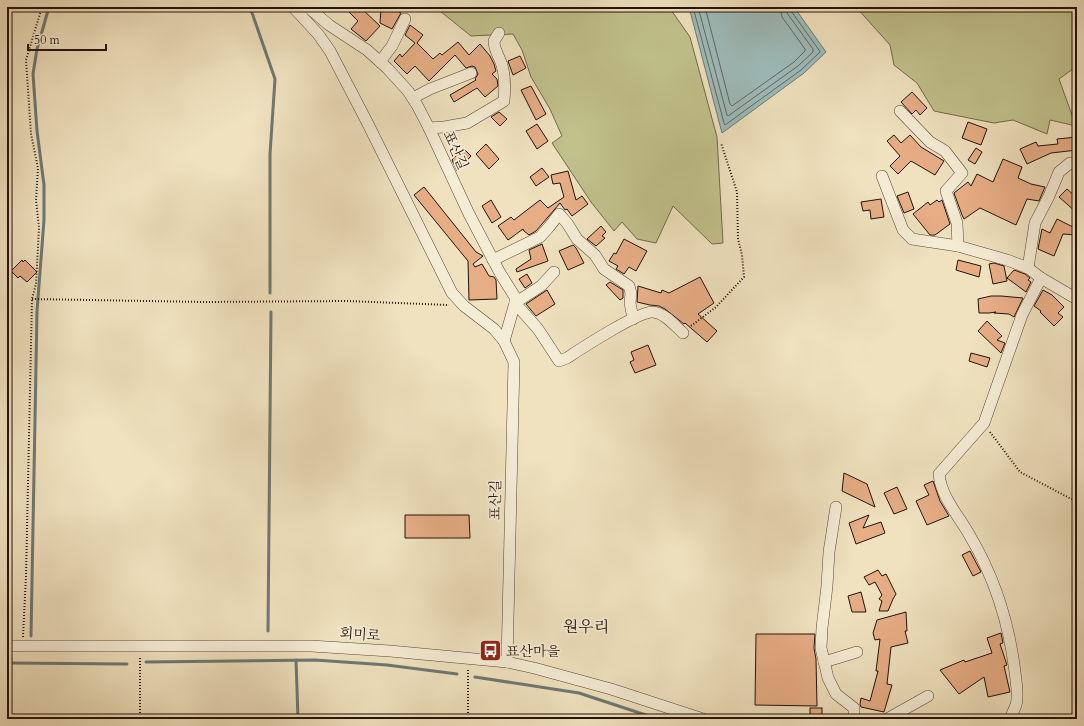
<svg xmlns="http://www.w3.org/2000/svg" width="1084" height="726" font-family="Cardo,'Noto Serif KR',serif">
<style>
.green{fill:#c1c18c;stroke:#72694a}
.water{fill:#9ebcbb;stroke:#6d7874}
.lines{fill:none;stroke-linecap:round;stroke-linejoin:round}
.shore{stroke:#606662;stroke-width:1}
.stream{stroke:#6d7874;stroke-width:3}
.building{fill:#e7ae86;stroke:#231109}
.minor-casing{stroke:#564536;stroke-width:12}
.path{stroke:#231109;stroke-width:2;stroke-dasharray:1 2;stroke-linecap:butt}
.minor{stroke:#f5ecd5;stroke-width:11}
.labels{text-anchor:middle;stroke-width:3.5;stroke-linejoin:round;paint-order:stroke}
.street-label{font-size:14px;fill:#231109;stroke:#f5ecd5}
.poi-label{font-size:14px;fill:#231109;stroke:#f5ecd5;text-anchor:start}
.quarter-label{font-size:16px;fill:#231109;stroke:#f5ecd5}
</style>
<rect width="100%" height="100%" fill="#f0e2bf"/>
<filter id="stains"><feTurbulence type="fractalNoise" baseFrequency=".005" numOctaves="4"/><feColorMatrix values="0 0 0 0 .2 0 0 0 0 .09 0 0 0 0 .02 0 0 0 .5 -.17"/></filter>
<radialGradient id="worn" r=".72"><stop offset=".6" stop-color="#630" stop-opacity="0"/><stop offset="1" stop-color="#630" stop-opacity=".3"/></radialGradient>
<g class="green">
<path d="M435 7H669L690 37 717 137 723 243 712 244 673 206 656 243 637 239 622 222 614 231 591 202 552 143 562 136 550 109 531 77 522 50 513 34 471 36Z"/>
<path d="M856 7H1077V66L1059 79 1076 126 1050 120 1047 134 1013 120 994 123 934 111 917 83 894 65 890 45Z"/>
</g>
<path class="water" d="M689 7H794L826 52 804 73 722 133Z"/>
<g class="lines">
<g class="shore">
<path d="M693 7 724 123 725 125 801 70 820 52 819 50 791 11V7"/>
<path d="M698 7 727 115 728 116 798 66 813 52V49L787 13 786 7"/>
<path d="M705 7 730 104 732 106 794 62 805 51V49L782 17 780 7"/>
</g>
<g class="stream">
<path d="M250 7 275 79 270 154V293"/>
<path d="M268 631 271 312"/>
<path d="M31 636 37 311 44 220V185L37 131 33 74 37 49 49 7"/>
<path d="M296 660 298 719"/>
<path d="M146 662 315 660 387 665 457 674"/>
<path d="M7 663 127 664"/>
<path d="M475 677 579 693 658 719"/>
</g>
</g>
<g class="building">
<path d="M344 7H360L380 26 366 41 351 29 358 21Z"/>
<path d="M386 7H389L401 13 392 29 380 23 381 9 385 10Z"/>
<path d="M410 25 423 35 417 43 433 59 440 53 442 55 458 42 469 55 480 44 490 56 494 64 496 71 492 74 497 79 498 86 485 97 477 88 454 102 450 95 476 80 475 79 478 74 475 67 472 66 466 68 455 55 429 81 415 66 407 74 394 61 400 54 402 57 415 43 405 35Z"/>
<path d="M520 56 526 68 513 75 508 61Z"/>
<path d="M531 86 546 114 536 120 521 90Z"/>
<path d="M912 92 927 108 920 115 916 110 912 114 901 102Z"/>
<path d="M499 112 507 119 500 126 491 117Z"/>
<path d="M968 122 987 129 981 145 962 138Z"/>
<path d="M537 124 548 141 537 149 526 131Z"/>
<path d="M894 135 901 143 910 135 921 147 944 161 935 175 911 161 898 174 890 166 900 156 887 141Z"/>
<path d="M1077 137V150L1051 153 1027 164 1020 149 1036 142 1038 146 1058 144 1057 139Z"/>
<path d="M486 144 499 159 489 169 476 154Z"/>
<path d="M463 148 471 156 457 171 452 160Z"/>
<path d="M976 148 982 152 975 164 968 160Z"/>
<path d="M1003 159 1022 167 1018 178 1031 184 1045 187 1039 201 1027 199 1016 225 980 208 964 219 962 215 954 193 968 182 971 186 977 174 993 182Z"/>
<path d="M542 168 549 177 536 186 530 177Z"/>
<path d="M568 171 576 200 582 196 588 204 572 216 567 209 565 210 560 203 536 231 529 235 524 231 523 229 508 240 498 226 511 217 514 220 540 200 548 208 564 197 560 183 553 184 551 175Z"/>
<path d="M424 187 476 252 483 256 473 264 475 267 482 264 489 276 494 277 496 280 497 299 469 300 468 261 414 195Z"/>
<path d="M1067 189 1077 198V213L1059 197Z"/>
<path d="M908 192 914 209 904 213 897 196Z"/>
<path d="M881 199 884 217 871 219 870 210 863 211 861 202Z"/>
<path d="M491 200 501 217 492 223 482 206Z"/>
<path d="M937 200 939 202 942 200 950 224 935 235H930L913 214 928 202 930 205Z"/>
<path d="M1057 219 1077 229V235L1063 234 1054 256 1038 249 1042 229 1050 233Z"/>
<path d="M601 226 606 232 602 236 605 238 596 246 587 239Z"/>
<path d="M624 239 647 251 636 271 629 267 624 274 616 269 618 266 609 261 614 253 616 254Z"/>
<path d="M542 244 548 261 517 272 516 269 531 259 529 250Z"/>
<path d="M573 245 576 248 584 263 568 270 559 251Z"/>
<path d="M22 260 23 262 25 260 37 272 27 282 20 276 18 278 11 271Z"/>
<path d="M958 260 981 266 979 277 956 270Z"/>
<path d="M994 263 1004 266 1007 281 993 284 989 264Z"/>
<path d="M1014 270 1025 274 1030 278 1028 280 1031 282 1026 292 1007 278Z"/>
<path d="M527 274 532 283 525 288 519 279Z"/>
<path d="M700 277 714 303 698 314 717 331 707 342 685 323 684 324 665 309 659 306 650 305 637 302 638 286 661 293 662 290 669 293Z"/>
<path d="M610 282 623 290V298L620 300 606 285Z"/>
<path d="M547 290 555 304 536 316 526 304Z"/>
<path d="M1043 290 1052 295 1064 307 1058 313 1063 317 1054 326 1040 312 1041 311 1034 306Z"/>
<path d="M991 296H1001L1023 298 1014 317 1009 314 994 313 996 312 989 313H979L978 299Z"/>
<path d="M987 321 1002 336 997 340 1005 343 1001 353 978 331Z"/>
<path d="M648 345 656 365 635 373 630 362 634 360 631 352Z"/>
<path d="M971 353 990 358 987 367 969 361Z"/>
<path d="M844 473 867 484 875 507 842 491Z"/>
<path d="M933 481 940 501 949 516 927 525 916 501 929 495 924 485Z"/>
<path d="M897 487 907 509 894 514 884 493Z"/>
<path d="M405 515H469L470 538H405Z"/>
<path d="M869 515 863 528 881 522 885 533 856 544 849 523Z"/>
<path d="M970 551 981 572 973 576 962 555Z"/>
<path d="M878 570 882 576 886 574 896 594 893 599 888 611H879L882 601 879 599 882 595 875 582 869 585 864 577Z"/>
<path d="M861 592 866 612H852L848 596Z"/>
<path d="M906 612 907 631H905L908 643 891 647 887 684 892 685 884 712 861 707 860 704 861 698 870 701 878 671H876L880 639 875 640 873 633 877 620Z"/>
<path d="M1001 633 1003 643 1000 644 1007 665 1004 666 1010 692 988 697 984 677 959 694 940 670 964 660 965 662 992 653 987 638Z"/>
<path d="M756 634H815L814 648 816 659 817 706 755 705Z"/>
<rect x="810" y="708" width="12" height="11"/>
</g>
<g class="lines">
<defs>
<g id="minor">
<path d="M293 7 318 34 330 51 367 122 452 293 464 306 494 329 504 341 514 362 507 662"/>
<path d="M308 7 329 25 367 50 387 68 408 91 417 105 429 128 469 214 500 273 515 297V303L504 341"/>
<path d="M380 62 392 46 405 19"/>
<path d="M413 98 430 89 471 73"/>
<path d="M900 111 930 142 945 151 962 173 946 191 957 223 958 246"/>
<path d="M429 128 444 127 467 123 504 101C505 90 505 76 502 65 499 56 494 50 494 41L499 33"/>
<path d="M882 176 903 230 912 239 958 246 1007 260 1028 268 1041 278 1077 299"/>
<path d="M493 260 540 237 549 227 559 214 567 223 577 239 595 255 604 269 629 286 631 293 630 303 633 319"/>
<path d="M1028 268 1035 223 1049 196 1059 172 1070 163"/>
<path d="M554 272 541 286 515 303 538 329 559 361 567 358C582 348 639 311 653 312 665 313 675 326 683 333"/>
<path d="M836 507 829 552 827 586 822 628 821 648 828 678 836 694 854 708V719"/>
<path d="M7 646H311L390 651 507 662 534 668 611 689 703 719"/>
<path d="M824 662 857 652"/>
<path d="M887 719 928 696"/>
<path d="M1010 719C1012 714 1014 710 1016 705 1019 695 1016 682 1015 672 1009 623 995 578 970 536 959 516 941 497 939 474L984 423 1022 315 1041 278"/>
</g>
</defs>
<use href="#minor" class="minor-casing"/>
<g class="path">
<path d="M32 299 203 302 347 301 449 305"/>
<path d="M691 326 716 307 744 277 742 255 738 239 737 192 721 143"/>
<path d="M990 432 1020 472 1077 502"/>
<path d="M23 637 26 576 32 299 36 284 39 228 36 200 38 168 31 134 26 60 42 7"/>
<path d="M140 719V656"/>
<path d="M468 719V668"/>
</g>
<use href="#minor" class="minor"/>
</g>
<defs>
<symbol id="bus-square" viewBox="-11 -11 22 22"><rect x="-9" y="-9" width="18" height="18" rx="4" fill="#8f2418" stroke="#f5ecd5"/><path d="M-5-6H5V4H4V6H2V4H-2V6H-4V4H-5ZM-3.5-4V0h7V-4ZM-3.5 1.2v1.5H-2V1.2ZM2 1.2v1.5H3.5V1.2Z" fill="#fff"/></symbol>
</defs>
<g fill-rule="evenodd">
<use href="#bus-square" x="478" y="638" width="25" height="25"/>
</g>
<g class="labels">
<g class="street-label">
<text transform="translate(456 150) rotate(66)" y="5">표산길</text>
<text transform="translate(495 500) rotate(-89)" y="5">표산길</text>
<text transform="translate(360 634) rotate(4)" y="5">회미로</text>
</g>
<g class="poi-label">
<text x="506" y="656">표산마을</text>
</g>
<g class="quarter-label">
<text x="586" y="632">원우리</text>
</g>
</g>
<rect width="1084" height="726" fill="none" stroke="#f0e2bf" stroke-width="24"/>
<rect x="8" y="8" width="1068" height="710" fill="none" stroke="#231109" stroke-width="2"/>
<rect x="12" y="12" width="1060" height="702" fill="none" stroke="#231109"/>
<path d="M28 44v6h78v-6" fill="none" stroke="#231109" stroke-width="2"/>
<text x="34" y="44" font-size="12" fill="#231109" stroke="#f5ecd5" stroke-width="3" paint-order="stroke">50 m</text>
<rect width="100%" height="100%" filter="url(#stains)"/>
<rect width="100%" height="100%" fill="url(#worn)"/>
</svg>
